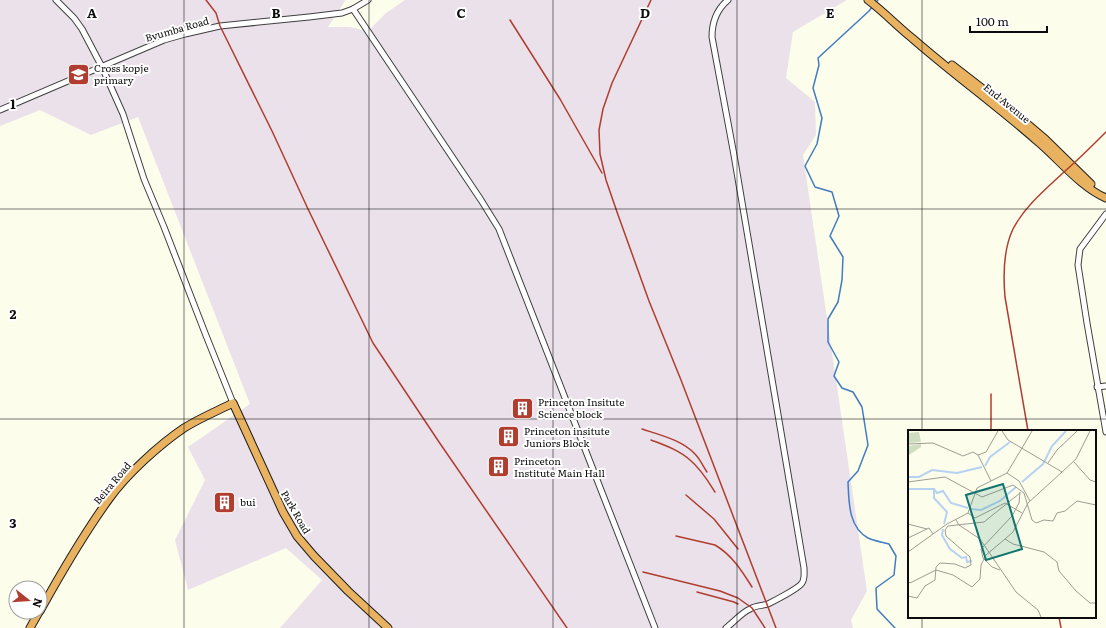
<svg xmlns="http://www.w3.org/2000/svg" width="1106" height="628" font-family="Literata,serif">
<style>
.industrial{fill:#eae1ea}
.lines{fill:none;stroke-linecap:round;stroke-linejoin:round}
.stream{stroke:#427cc1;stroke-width:1.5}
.minor-casing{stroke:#3f3f3f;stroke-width:7}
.highway-casing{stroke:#1d1d1d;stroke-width:9}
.minor{stroke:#fff;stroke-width:5}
.highway{stroke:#e8b260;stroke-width:7}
.rail{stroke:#b03d30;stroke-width:1.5}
.grid{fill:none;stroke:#0c0c0c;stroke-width:1;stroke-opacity:0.55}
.labels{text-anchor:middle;stroke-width:4;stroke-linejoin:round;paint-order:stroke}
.street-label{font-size:10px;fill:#0c0c0c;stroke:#fff}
.poi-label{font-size:10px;fill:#0c0c0c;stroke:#fff;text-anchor:start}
.inset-river{fill:none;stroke:#b5d2f1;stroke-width:2}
.inset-road{fill:none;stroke:#9d9d92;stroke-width:1}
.view{fill:#0f766e;fill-opacity:0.15;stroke:#0f766e;stroke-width:2}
.inset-edge{fill:none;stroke:#0c0c0c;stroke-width:2}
.grid-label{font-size:13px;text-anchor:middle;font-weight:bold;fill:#0c0c0c;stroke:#fff;stroke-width:4;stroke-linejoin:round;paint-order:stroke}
</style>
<rect width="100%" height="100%" fill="#fdfdec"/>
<path class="industrial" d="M0 0H344L345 1 328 27H350L368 31 386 13 405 0H847L793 32 786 78 815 102 816 135 803 155 867 591 851 620 853 628H280L322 580 286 548 188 590 175 540 205 480 188 447 250 404 138 117 91 135 40 110 0 126Z"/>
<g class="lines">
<g class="stream">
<path d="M875 3 878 0"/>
<path d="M873 6 869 11 818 58 819 65 813 88 822 118 817 144 805 166 815 187 832 192 839 216 830 236 843 257 842 280 838 302 828 319V342L839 362 834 376 842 388 853 392 862 407 868 445 858 471 848 482C849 501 848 527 868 538 874 541 882 542 889 544L896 556 894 575 876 588 877 609 895 628"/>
</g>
<defs>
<g id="minor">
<path d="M56 0 74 18 82 29 102 67 123 114 144 179 164 227 205 333 233 403"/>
<path d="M353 9 481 200 499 229 655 628"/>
<path d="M0 110 164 40 185 34 220 26 309 17 342 13 353 9 368 0"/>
<path d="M1106 214 1080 249 1078 265 1087 323 1106 432"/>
<path d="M1097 387 1106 386"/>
<path d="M726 628C734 622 741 613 750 609 756 605 762 606 768 604 774 601 799 588 802 583 805 579 804 573 804 568L734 155 712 37C712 22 716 10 728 0"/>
</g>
<g id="highway">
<path d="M868 0C884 12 897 26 912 38 952 73 996 105 1036 140 1058 158 1080 187 1106 198"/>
<path d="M952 65 1019 117 1045 139 1091 184"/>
<path d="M40 611C61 573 83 535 109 499 127 474 159 445 184 428 200 418 217 411 233 403L283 512 297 536 314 556 348 591 388 628"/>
<path d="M30 628 39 612"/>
</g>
</defs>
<use href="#minor" class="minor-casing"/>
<use href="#highway" class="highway-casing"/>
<use href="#minor" class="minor"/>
<use href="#highway" class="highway"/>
<g class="rail">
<path d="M206 0 216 13 220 26 272 131 308 209 373 343 439 442 567 628"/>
<path d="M651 0 612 83 603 109 599 130 600 154 606 180 617 212 649 301 681 380 776 628"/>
<path d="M510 20 560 99 602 173"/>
<path d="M991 394V431"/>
<path d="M642 429C660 435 682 440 695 454 700 459 703 466 707 472"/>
<path d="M1028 431 1005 297C1003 274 1003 250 1013 229 1025 206 1046 189 1064 172 1079 159 1092 146 1106 132"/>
<path d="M651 440C664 445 679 450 690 460 701 469 708 481 715 492"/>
<path d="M686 495 714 519 738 549"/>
<path d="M676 536 715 545C732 555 742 571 752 587"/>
<path d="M643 572 720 591 738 598 752 608 765 628"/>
<path d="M697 592 734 602 738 604"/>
<path d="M1059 617 1061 628"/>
</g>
</g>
<path class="grid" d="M184 0V628M369 0V628M553 0V628M737 0V628M922 0V431M0 209H1106M0 419H1106M922 617V628"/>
<defs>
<symbol id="school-square" viewBox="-11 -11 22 22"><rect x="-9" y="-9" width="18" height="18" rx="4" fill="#b03d30" stroke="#fff"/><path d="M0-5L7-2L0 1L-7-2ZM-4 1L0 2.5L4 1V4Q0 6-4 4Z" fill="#fff"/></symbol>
<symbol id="building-square" viewBox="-11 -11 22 22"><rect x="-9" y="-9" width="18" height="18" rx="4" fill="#b03d30" stroke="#fff"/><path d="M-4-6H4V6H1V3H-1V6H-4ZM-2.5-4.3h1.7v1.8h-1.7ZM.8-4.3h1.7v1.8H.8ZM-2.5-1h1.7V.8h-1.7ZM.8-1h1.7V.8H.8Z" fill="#fff"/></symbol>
</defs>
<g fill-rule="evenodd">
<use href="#school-square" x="66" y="62" width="25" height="25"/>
<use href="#building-square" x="510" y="396" width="25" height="25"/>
<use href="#building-square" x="496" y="424" width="25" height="25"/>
<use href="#building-square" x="486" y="454" width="25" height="25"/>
<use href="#building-square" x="212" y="490" width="25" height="25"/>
</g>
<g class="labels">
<g class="street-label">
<text transform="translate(177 29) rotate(-16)" y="4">Bvumba Road</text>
<text transform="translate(1007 103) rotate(39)" y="4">End Avenue</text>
<text transform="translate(112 483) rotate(-50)" y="4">Beira Road</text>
<text transform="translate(296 512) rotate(60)" y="4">Park Road</text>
</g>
<g class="poi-label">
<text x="94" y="72">Cross kopje<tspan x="94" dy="12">primary</tspan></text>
<text x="538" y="406">Princeton Insitute<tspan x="538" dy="12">Science block</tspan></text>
<text x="524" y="435">Princeton insitute<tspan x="524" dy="12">Juniors Block</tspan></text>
<text x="514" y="465">Princeton<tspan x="514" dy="12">Institute Main Hall</tspan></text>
<text x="240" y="506">bui</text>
</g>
</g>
<g transform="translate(908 430)">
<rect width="188" height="188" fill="#fdfdec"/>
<path d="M11 2 13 12 0 13V3ZM13 14V17L1 25 0 16Z" fill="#cfddc0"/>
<path class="inset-river" d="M77 36 82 27 102 12M0 47H11L24 40 49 43 74 37M114 52 135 34 144 16 158 1M0 59H26V68L39 82 36 94M26 59 29 63 35 61 43 73 60 78M63 79 73 80 92 71 108 57M35 99 34 105 42 119 54 128 58 127 59 132 64 131"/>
<path class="inset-road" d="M94 1 100 10 154 42 120 73 105 102 97 109 105 114 136 122 149 132 151 141 168 161 182 173H188M0 14 25 13 55 26 65 22 70 25M114 18 124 1M166 32 182 50 188 52M140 33 149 20 169 1M154 42 168 29 182 1M99 43 111 51 122 71M83 51 70 25 78 22 90 1M0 52 37 47 74 67 105 55 116 63 124 90 128 93 136 90 145 91 149 83 157 81 169 71 188 75M60 83 67 88 97 73 114 83M48 90 51 95 72 109 108 162 130 180 133 187M0 94 19 99M0 108 21 98 25 104M0 122 39 94 60 83 69 58 99 43 114 18M92 140 84 137 75 128 73 119 104 86 111 73 112 62M0 151 2 153 28 140 45 145 64 157 72 149 73 135 78 125 97 109M0 166 9 168 17 156 27 150 28 137 32 133 47 134 57 138 63 135 62 127 38 106 37 100 40 96 76 92 112 63"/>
<path class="view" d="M95 54 114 119 78 130 58 65Z"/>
<rect width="188" height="188" class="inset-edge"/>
</g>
<g class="grid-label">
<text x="92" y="18">A</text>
<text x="276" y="18">B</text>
<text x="461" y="18">C</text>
<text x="645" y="18">D</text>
<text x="830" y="18">E</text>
<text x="13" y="109">1</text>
<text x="13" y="319">2</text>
<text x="13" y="528">3</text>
</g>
<g transform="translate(28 600) rotate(107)"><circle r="19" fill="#ffffff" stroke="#9e9e9e"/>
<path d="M0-3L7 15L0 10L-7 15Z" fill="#b03d30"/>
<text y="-6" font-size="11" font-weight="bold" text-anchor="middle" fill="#0c0c0c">N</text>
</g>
<path d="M970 26v6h77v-6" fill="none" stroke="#0c0c0c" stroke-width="2"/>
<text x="976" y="26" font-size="12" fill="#0c0c0c" stroke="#ffffff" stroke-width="3" paint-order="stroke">100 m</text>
</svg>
